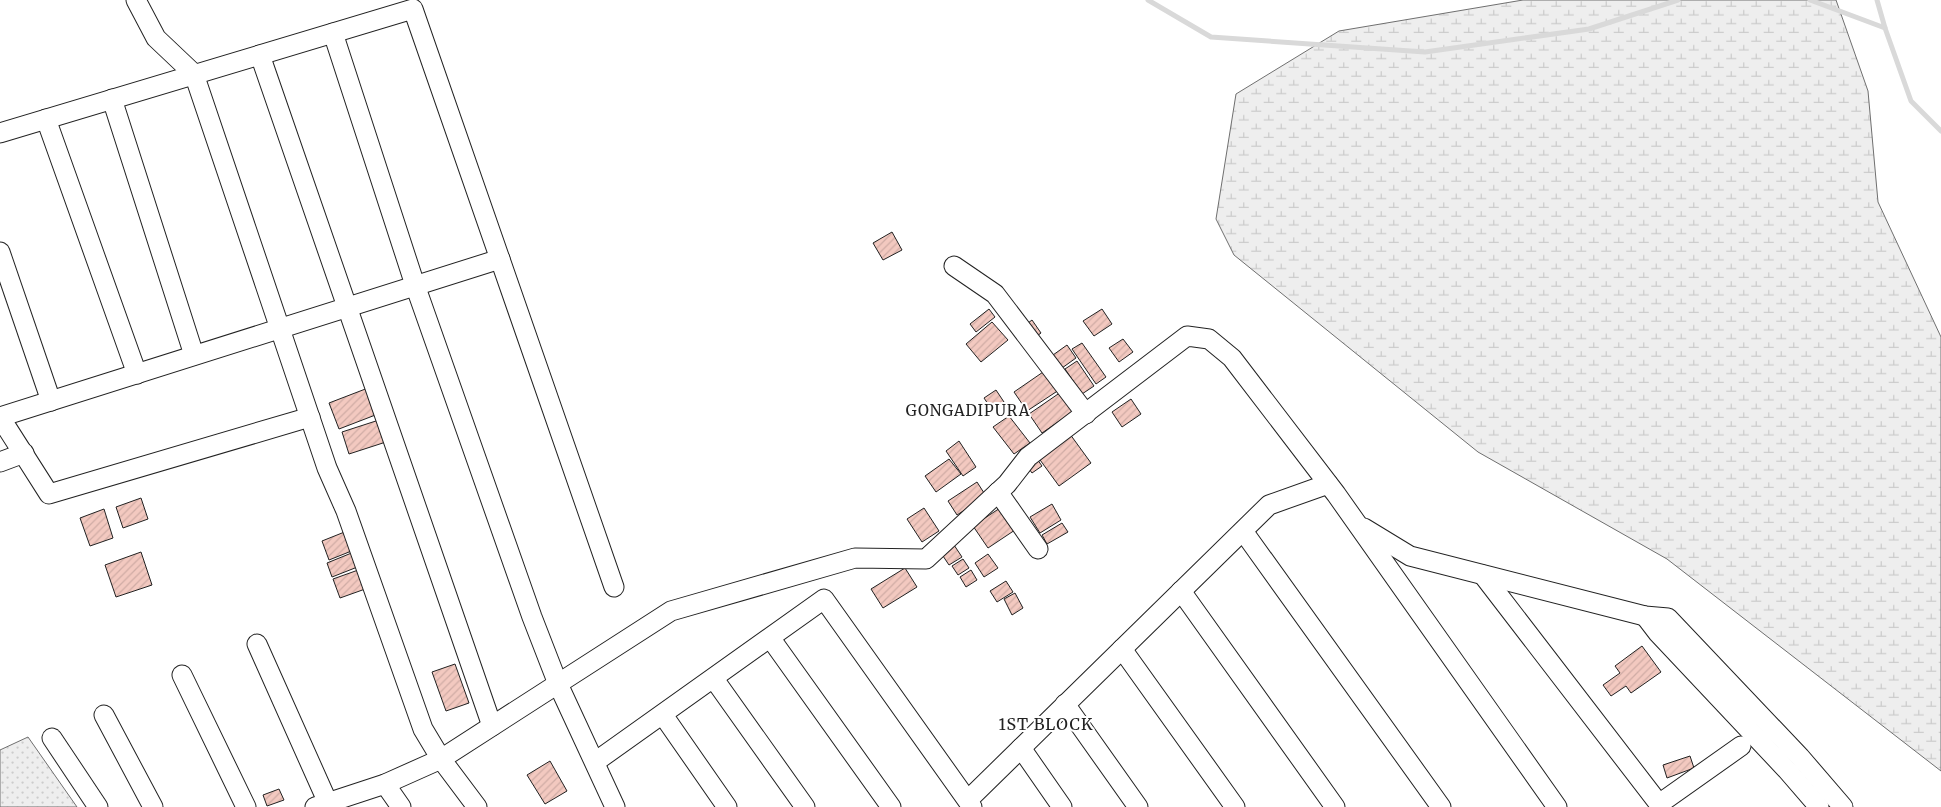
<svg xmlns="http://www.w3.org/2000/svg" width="1941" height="807" font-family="Merriweather,serif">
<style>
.grass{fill:url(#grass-dots);stroke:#6f6f6f}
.wetland{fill:url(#wetland-marsh);stroke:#6f6f6f}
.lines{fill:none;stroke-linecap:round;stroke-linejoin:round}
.stream{stroke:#d9d9d9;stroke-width:5}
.building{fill:url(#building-hatch);stroke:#222}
.minor-casing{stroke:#222;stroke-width:21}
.minor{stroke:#fff;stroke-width:19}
.labels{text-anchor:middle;stroke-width:4;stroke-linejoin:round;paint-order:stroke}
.neighbourhood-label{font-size:15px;letter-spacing:1px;fill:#222;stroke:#fff}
.quarter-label{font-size:16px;letter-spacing:1px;fill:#222;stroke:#fff}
</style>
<defs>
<pattern id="grass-dots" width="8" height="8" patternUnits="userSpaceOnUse" patternTransform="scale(1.25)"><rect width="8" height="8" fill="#eee"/><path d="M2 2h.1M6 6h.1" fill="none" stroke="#ccc" stroke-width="1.8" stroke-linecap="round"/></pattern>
<pattern id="wetland-marsh" width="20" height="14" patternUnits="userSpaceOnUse" patternTransform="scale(1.25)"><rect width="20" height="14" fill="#eee"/><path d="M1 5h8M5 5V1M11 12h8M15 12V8" fill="none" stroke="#ccc"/></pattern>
<pattern id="building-hatch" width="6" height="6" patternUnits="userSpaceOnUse" patternTransform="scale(1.25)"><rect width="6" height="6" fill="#f3c9c0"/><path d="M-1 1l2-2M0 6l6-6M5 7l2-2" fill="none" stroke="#d0aca5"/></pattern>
</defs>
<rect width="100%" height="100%" fill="#fff"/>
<path class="grass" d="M28 737 77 807H0V750Z"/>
<path class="wetland" d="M1523 0H1836L1868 91 1878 202 1941 337V771L1667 559 1478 452 1234 255 1216 219 1236 94 1339 31Z"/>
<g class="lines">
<g class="stream">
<path d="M1148 0 1211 37 1425 52 1589 29 1678 0"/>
<path d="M1810 0 1885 28"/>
<path d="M1877 0 1885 28 1911 101 1941 131"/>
</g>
</g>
<g class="building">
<path d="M892 232 902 250 883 260 873 243Z"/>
<path d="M989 309 995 317 976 332 970 324Z"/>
<path d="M1102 309 1112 324 1094 336 1083 321Z"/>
<path d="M1032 320 1041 333 1033 339 1024 326Z"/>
<path d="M992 322 1008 340 981 362 966 344Z"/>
<path d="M1123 339 1133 352 1119 362 1109 348Z"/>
<path d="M1082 343 1106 377 1096 384 1072 349Z"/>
<path d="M1067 345 1076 358 1062 368 1053 355Z"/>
<path d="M1077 361 1094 386 1082 394 1065 369Z"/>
<path d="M1046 370 1059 390 1027 411 1014 392Z"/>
<path d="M368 388 378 414 339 429 329 403Z"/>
<path d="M996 390 1004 402 992 410 984 398Z"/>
<path d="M1061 392 1074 411 1042 433 1029 414Z"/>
<path d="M1131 399 1141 414 1122 427 1112 412Z"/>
<path d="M1009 416 1030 443 1014 454 993 427Z"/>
<path d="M382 419 389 441 349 454 342 432Z"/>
<path d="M1067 430 1091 463 1059 486 1035 453Z"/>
<path d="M959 441 976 467 963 476 946 451Z"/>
<path d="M1035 456 1042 466 1032 473 1025 463Z"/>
<path d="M949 459 961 474 936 492 925 476Z"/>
<path d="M977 482 986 496 957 515 948 501Z"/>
<path d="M141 498 148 519 123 528 116 507Z"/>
<path d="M1052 504 1061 520 1040 533 1030 517Z"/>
<path d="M924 508 939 531 922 542 907 519Z"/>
<path d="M1000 508 1015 530 988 548 973 526Z"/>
<path d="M104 509 113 538 90 546 80 518Z"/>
<path d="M1062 523 1068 532 1047 544 1042 535Z"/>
<path d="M347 531 354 550 329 560 322 541Z"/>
<path d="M954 545 962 557 949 565 941 553Z"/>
<path d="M141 552 152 585 116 597 105 565Z"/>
<path d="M354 552 360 566 332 577 327 563Z"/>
<path d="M988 554 998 568 984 577 975 563Z"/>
<path d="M963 559 969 568 958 575 952 566Z"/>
<path d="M905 568 917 587 883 608 871 589Z"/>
<path d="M361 569 368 588 340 598 333 579Z"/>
<path d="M971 570 977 580 966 587 960 577Z"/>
<path d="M1006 581 1013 592 997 602 990 591Z"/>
<path d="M1015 593 1023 608 1012 615 1004 599Z"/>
<path d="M1642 646 1661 672 1631 693 1626 686 1611 696 1603 685 1620 673 1615 666Z"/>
<path d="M455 664 469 703 446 711 432 672Z"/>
<path d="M1690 756 1694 768 1667 778 1663 765Z"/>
<path d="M550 761 567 791 545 804 527 775Z"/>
<path d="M279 789 284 800 267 806 263 795Z"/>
</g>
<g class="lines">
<defs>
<g id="minor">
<path d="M136 0 156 38 194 74 327 468 346 511 423 729 441 759 477 807"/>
<path d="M333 33 415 285 532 617 558 684 615 807"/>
<path d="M260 55 492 726"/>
<path d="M112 99 194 355"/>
<path d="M46 119 137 374"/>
<path d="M0 133 413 9 614 587"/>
<path d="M0 252 51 401"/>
<path d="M954 266 995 294 1086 414"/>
<path d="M0 417 500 259"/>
<path d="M0 417 49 494 310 417"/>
<path d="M0 462 24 453"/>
<path d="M998 492 1038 549"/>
<path d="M1364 528 1410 556 1645 616 1668 618 1800 757 1843 807"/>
<path d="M1243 531 1441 807"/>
<path d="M1483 575 1659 804 1741 746"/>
<path d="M1181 591 1335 807"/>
<path d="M1645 616 1658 633 1787 770 1819 807"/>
<path d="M771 639 891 807"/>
<path d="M257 644 328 803"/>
<path d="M1122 649 1235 807"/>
<path d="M182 675 246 807"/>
<path d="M714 679 805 807"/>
<path d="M1065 704 1138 807"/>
<path d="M104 715 153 807"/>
<path d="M663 715 727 807"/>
<path d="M52 738 98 807"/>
<path d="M1021 748 1062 807"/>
<path d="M595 762 824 599 972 807"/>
<path d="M385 784 401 807"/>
<path d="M968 800 1269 505 1328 484"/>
<path d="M315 807 385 784 441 759 671 611 855 558 926 559 1007 484 1028 457 1187 336 1209 339 1232 358 1336 494 1557 807"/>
</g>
</defs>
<use href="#minor" class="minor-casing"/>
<use href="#minor" class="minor"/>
</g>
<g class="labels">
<g class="neighbourhood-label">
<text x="968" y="416">GONGADIPURA</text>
</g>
<g class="quarter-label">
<text x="1046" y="730">1ST BLOCK</text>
</g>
</g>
</svg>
